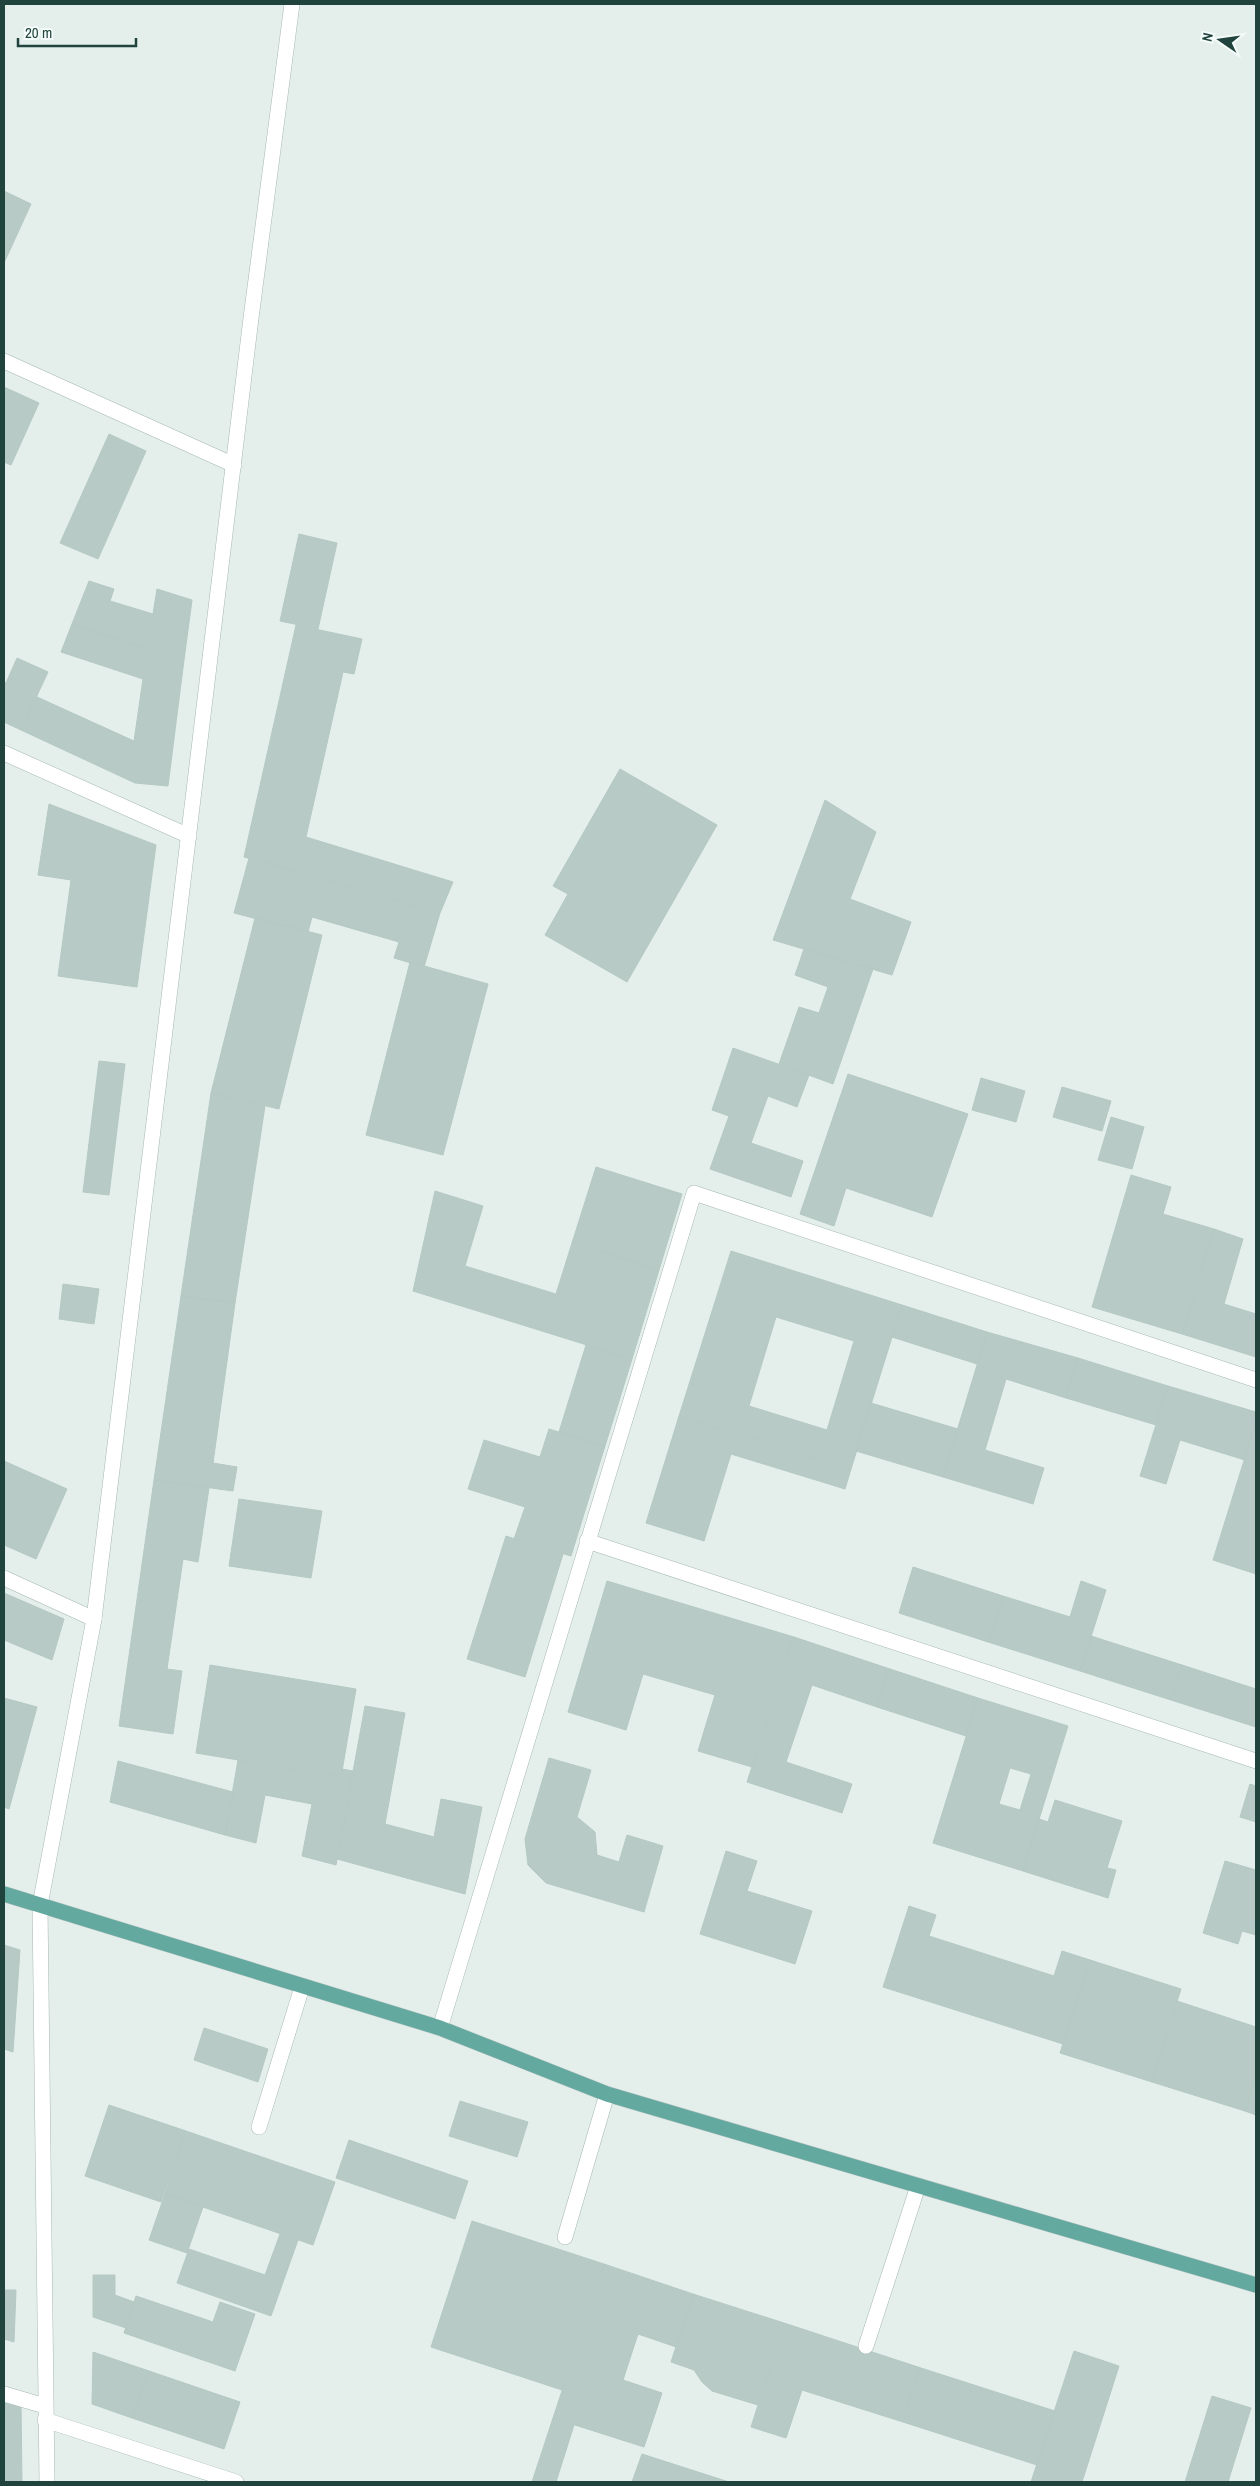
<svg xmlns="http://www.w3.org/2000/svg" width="1260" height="2486" font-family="'Archivo Narrow',sans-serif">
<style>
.building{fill:#b8cac5;stroke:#b5c9c3;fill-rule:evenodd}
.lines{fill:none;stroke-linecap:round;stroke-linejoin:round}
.minor-casing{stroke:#a6b8b4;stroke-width:16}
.major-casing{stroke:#c1cac9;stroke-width:16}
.minor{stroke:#fff;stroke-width:15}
.major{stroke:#63a99f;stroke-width:15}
</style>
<rect width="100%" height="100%" fill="#e4efeb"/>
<g class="building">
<path d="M4 191 31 204 4 263Z"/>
<path d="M4 387 39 403 11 465 4 462Z"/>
<path d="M109 434 146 451 98 559 60 543Z"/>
<path d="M299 534 337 543 318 629 280 621Z"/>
<path d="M89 581 114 589 110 601 153 614 157 589 192 600 184 660 72 624Z"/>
<path d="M72 624 184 660 168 786 135 783 21 730 37 697 134 741 143 679 61 652Z"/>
<path d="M296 625 362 639 354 674 343 672 306 837 453 882 440 913 244 857Z"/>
<path d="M17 658 48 672 21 730 4 722V682L6 683Z"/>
<path d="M620 769 717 825 627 982 545 935 568 894 553 886Z"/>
<path d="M825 800 876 832 850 899 911 922 892 975 773 940Z"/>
<path d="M49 804 156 845 137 987 58 976 71 880 38 875Z"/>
<path d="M249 858 440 913 424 967 394 958 399 942 312 917 308 932 234 913Z"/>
<path d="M255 918 322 935 279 1109 211 1093Z"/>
<path d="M804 949 873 969 833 1084 779 1064 799 1007 819 1013 828 987 795 975Z"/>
<path d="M410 962 488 984 443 1155 366 1135Z"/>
<path d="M733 1048 809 1075 797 1107 768 1096 751 1143 803 1161 791 1197 710 1169 729 1116 712 1110Z"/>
<path d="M99 1061 125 1064 109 1195 83 1192Z"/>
<path d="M848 1074 968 1114 932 1217 846 1188 834 1226 800 1214Z"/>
<path d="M981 1078 1025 1091 1016 1122 972 1110Z"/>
<path d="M1062 1087 1111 1101 1102 1131 1053 1117Z"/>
<path d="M211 1093 265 1106 235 1303 181 1296Z"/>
<path d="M1111 1117 1144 1127 1132 1169 1098 1160Z"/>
<path d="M596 1167 682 1194 659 1270 572 1243Z"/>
<path d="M1131 1175 1171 1187 1163 1214 1214 1229 1182 1334 1092 1307Z"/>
<path d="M435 1191 483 1206 465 1266 556 1294 572 1243 659 1270 632 1359 413 1291Z"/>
<path d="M1214 1229 1243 1239 1224 1304 1256 1314V1357L1182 1334Z"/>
<path d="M731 1251 902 1305 851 1469 679 1416ZM776 1317 854 1341 827 1430 749 1406Z"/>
<path d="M63 1284 99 1289 94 1324 59 1319Z"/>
<path d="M181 1296 235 1303 213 1463 237 1467 233 1491 154 1480Z"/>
<path d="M902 1305 987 1332 977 1364 892 1337Z"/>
<path d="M987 1332 1078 1358 1066 1398 1006 1379 985 1450 1044 1468 1033 1504 943 1477Z"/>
<path d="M586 1345 632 1359 605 1446 559 1432Z"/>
<path d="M1078 1358 1168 1386 1156 1425 1066 1398Z"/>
<path d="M1168 1386 1256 1412V1422L1245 1460 1180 1440 1166 1484 1140 1476Z"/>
<path d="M871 1403 958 1429 943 1477 856 1451Z"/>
<path d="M679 1416 851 1469 845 1489 731 1454 704 1541 646 1523Z"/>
<path d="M1256 1422V1574L1213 1560Z"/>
<path d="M549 1429 605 1446 571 1556 514 1539 525 1507 468 1489 484 1440 540 1457Z"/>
<path d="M4 1461 67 1489 36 1559 4 1545Z"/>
<path d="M154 1480 209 1488 198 1562 183 1559 167 1669 182 1671 173 1734 119 1726Z"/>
<path d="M239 1499 322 1511 311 1578 229 1566Z"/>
<path d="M506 1536 563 1554 525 1677 467 1659Z"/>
<path d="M913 1567 1003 1596 988 1642 899 1613Z"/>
<path d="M607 1581 794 1637 752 1767 698 1751 715 1695 643 1674 626 1730 568 1712Z"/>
<path d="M1081 1581 1106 1590 1080 1671 988 1642 1003 1596 1070 1617Z"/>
<path d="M4 1593 64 1619 52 1660 4 1640Z"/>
<path d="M1091 1636 1182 1665 1171 1700 1080 1671Z"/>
<path d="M794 1637 890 1669 877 1707 812 1685 786 1762 852 1784 842 1813 747 1782Z"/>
<path d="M210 1665 356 1689 341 1777 196 1753Z"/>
<path d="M1182 1665 1256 1689V1727L1171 1700Z"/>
<path d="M890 1669 978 1698 966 1736 877 1707Z"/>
<path d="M4 1698 37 1707 9 1809 4 1807Z"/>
<path d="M978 1698 1068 1726 1023 1871 933 1843ZM1010 1768 1031 1774 1020 1810 999 1804Z"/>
<path d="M365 1706 405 1713 385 1824 434 1837 441 1799 482 1807 465 1894 337 1859Z"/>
<path d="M549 1758 591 1770 577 1817 595 1832 597 1855 619 1862 627 1835 663 1846 644 1912 546 1883 528 1865 525 1839Z"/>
<path d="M238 1760 341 1777 342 1769 353 1771 336 1865 302 1856 312 1804 265 1795 256 1843 225 1835Z"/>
<path d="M118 1761 233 1792 225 1835 110 1802Z"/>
<path d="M1250 1784 1256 1786V1822L1240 1817Z"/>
<path d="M1055 1800 1122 1821 1107 1868 1116 1870 1108 1898 1023 1871 1039 1819 1048 1822Z"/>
<path d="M726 1851 757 1861 747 1891 812 1911 795 1964 700 1934Z"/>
<path d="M1225 1861 1256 1870V1935L1242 1931 1238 1944 1203 1933Z"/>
<path d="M909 1906 936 1915 929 1936 1054 1976 1062 1951 1090 1960 1063 2044 883 1987Z"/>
<path d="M4 1945 20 1950 13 2052 4 2049Z"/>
<path d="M1090 1960 1181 1989 1152 2082 1060 2053Z"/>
<path d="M1177 2001 1256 2027V2075L1245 2111 1152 2082Z"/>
<path d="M204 2028 268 2049 258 2082 194 2060Z"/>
<path d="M1256 2075V2115L1245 2111Z"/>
<path d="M460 2101 528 2122 517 2157 449 2136Z"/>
<path d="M109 2105 186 2131 161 2202 85 2176Z"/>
<path d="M186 2131 335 2182 313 2245 165 2194Z"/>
<path d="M349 2140 468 2181 455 2219 336 2178Z"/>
<path d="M165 2194 203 2207 187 2253 149 2240Z"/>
<path d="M472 2221 604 2264 562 2390 431 2347Z"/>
<path d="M280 2234 298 2240 271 2316 177 2283 189 2249 265 2275Z"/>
<path d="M604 2264 693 2294 676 2347 638 2334 623 2380 662 2393 644 2447 553 2418Z"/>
<path d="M93 2275H115V2295L134 2302 126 2328 93 2317Z"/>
<path d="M4 2290H16L14 2342 4 2339Z"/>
<path d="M693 2294 784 2323 758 2405 712 2391 702 2382 694 2370 671 2362Z"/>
<path d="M136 2296 213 2322 220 2302 255 2314 235 2371 124 2333Z"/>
<path d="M784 2323 921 2368 903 2422 802 2390 786 2438 751 2427Z"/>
<path d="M1074 2351 1119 2366 1082 2482H1031Z"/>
<path d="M93 2352 149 2371 132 2418 92 2404Z"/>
<path d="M921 2368 1055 2411 1037 2465 903 2422Z"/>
<path d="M149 2371 240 2402 224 2449 132 2418Z"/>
<path d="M1212 2396 1251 2408 1228 2482H1185Z"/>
<path d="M4 2399 21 2404 22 2482H4Z"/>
<path d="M553 2418 574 2425 556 2482H532Z"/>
<path d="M642 2454 729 2482H632Z"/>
</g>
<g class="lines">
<defs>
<g id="minor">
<path d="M4 361 234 465"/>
<path d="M4 753 189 836"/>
<path d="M587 1541 1256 1761"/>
<path d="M4 1578 94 1619"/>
<path d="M440 2028 694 1193 1256 1380"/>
<path d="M259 2127 302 1987"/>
<path d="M565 2237 607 2094"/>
<path d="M866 2346 918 2186"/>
<path d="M4 2394 45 2406"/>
<path d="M45 2420 236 2482"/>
<path d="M47 2482 40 1905 94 1619 251 318 292 4"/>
</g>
<path id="major" d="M4 1894 440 2028 607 2094 1256 2285"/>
</defs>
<use href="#minor" class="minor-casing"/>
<use href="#major" class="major-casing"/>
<use href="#minor" class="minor"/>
<use href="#major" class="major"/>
</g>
<rect width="1260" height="2486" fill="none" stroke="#21433e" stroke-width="10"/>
<g transform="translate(1220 40) rotate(283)" stroke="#f5fbf8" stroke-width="4" paint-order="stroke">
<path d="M0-4L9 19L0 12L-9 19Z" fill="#21433e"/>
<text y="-8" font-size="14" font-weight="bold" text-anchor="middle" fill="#21433e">N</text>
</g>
<path d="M18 38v8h118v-8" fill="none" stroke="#21433e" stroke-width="2.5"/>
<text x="25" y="38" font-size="15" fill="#21433e" stroke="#f5fbf8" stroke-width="4" paint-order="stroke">20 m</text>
</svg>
